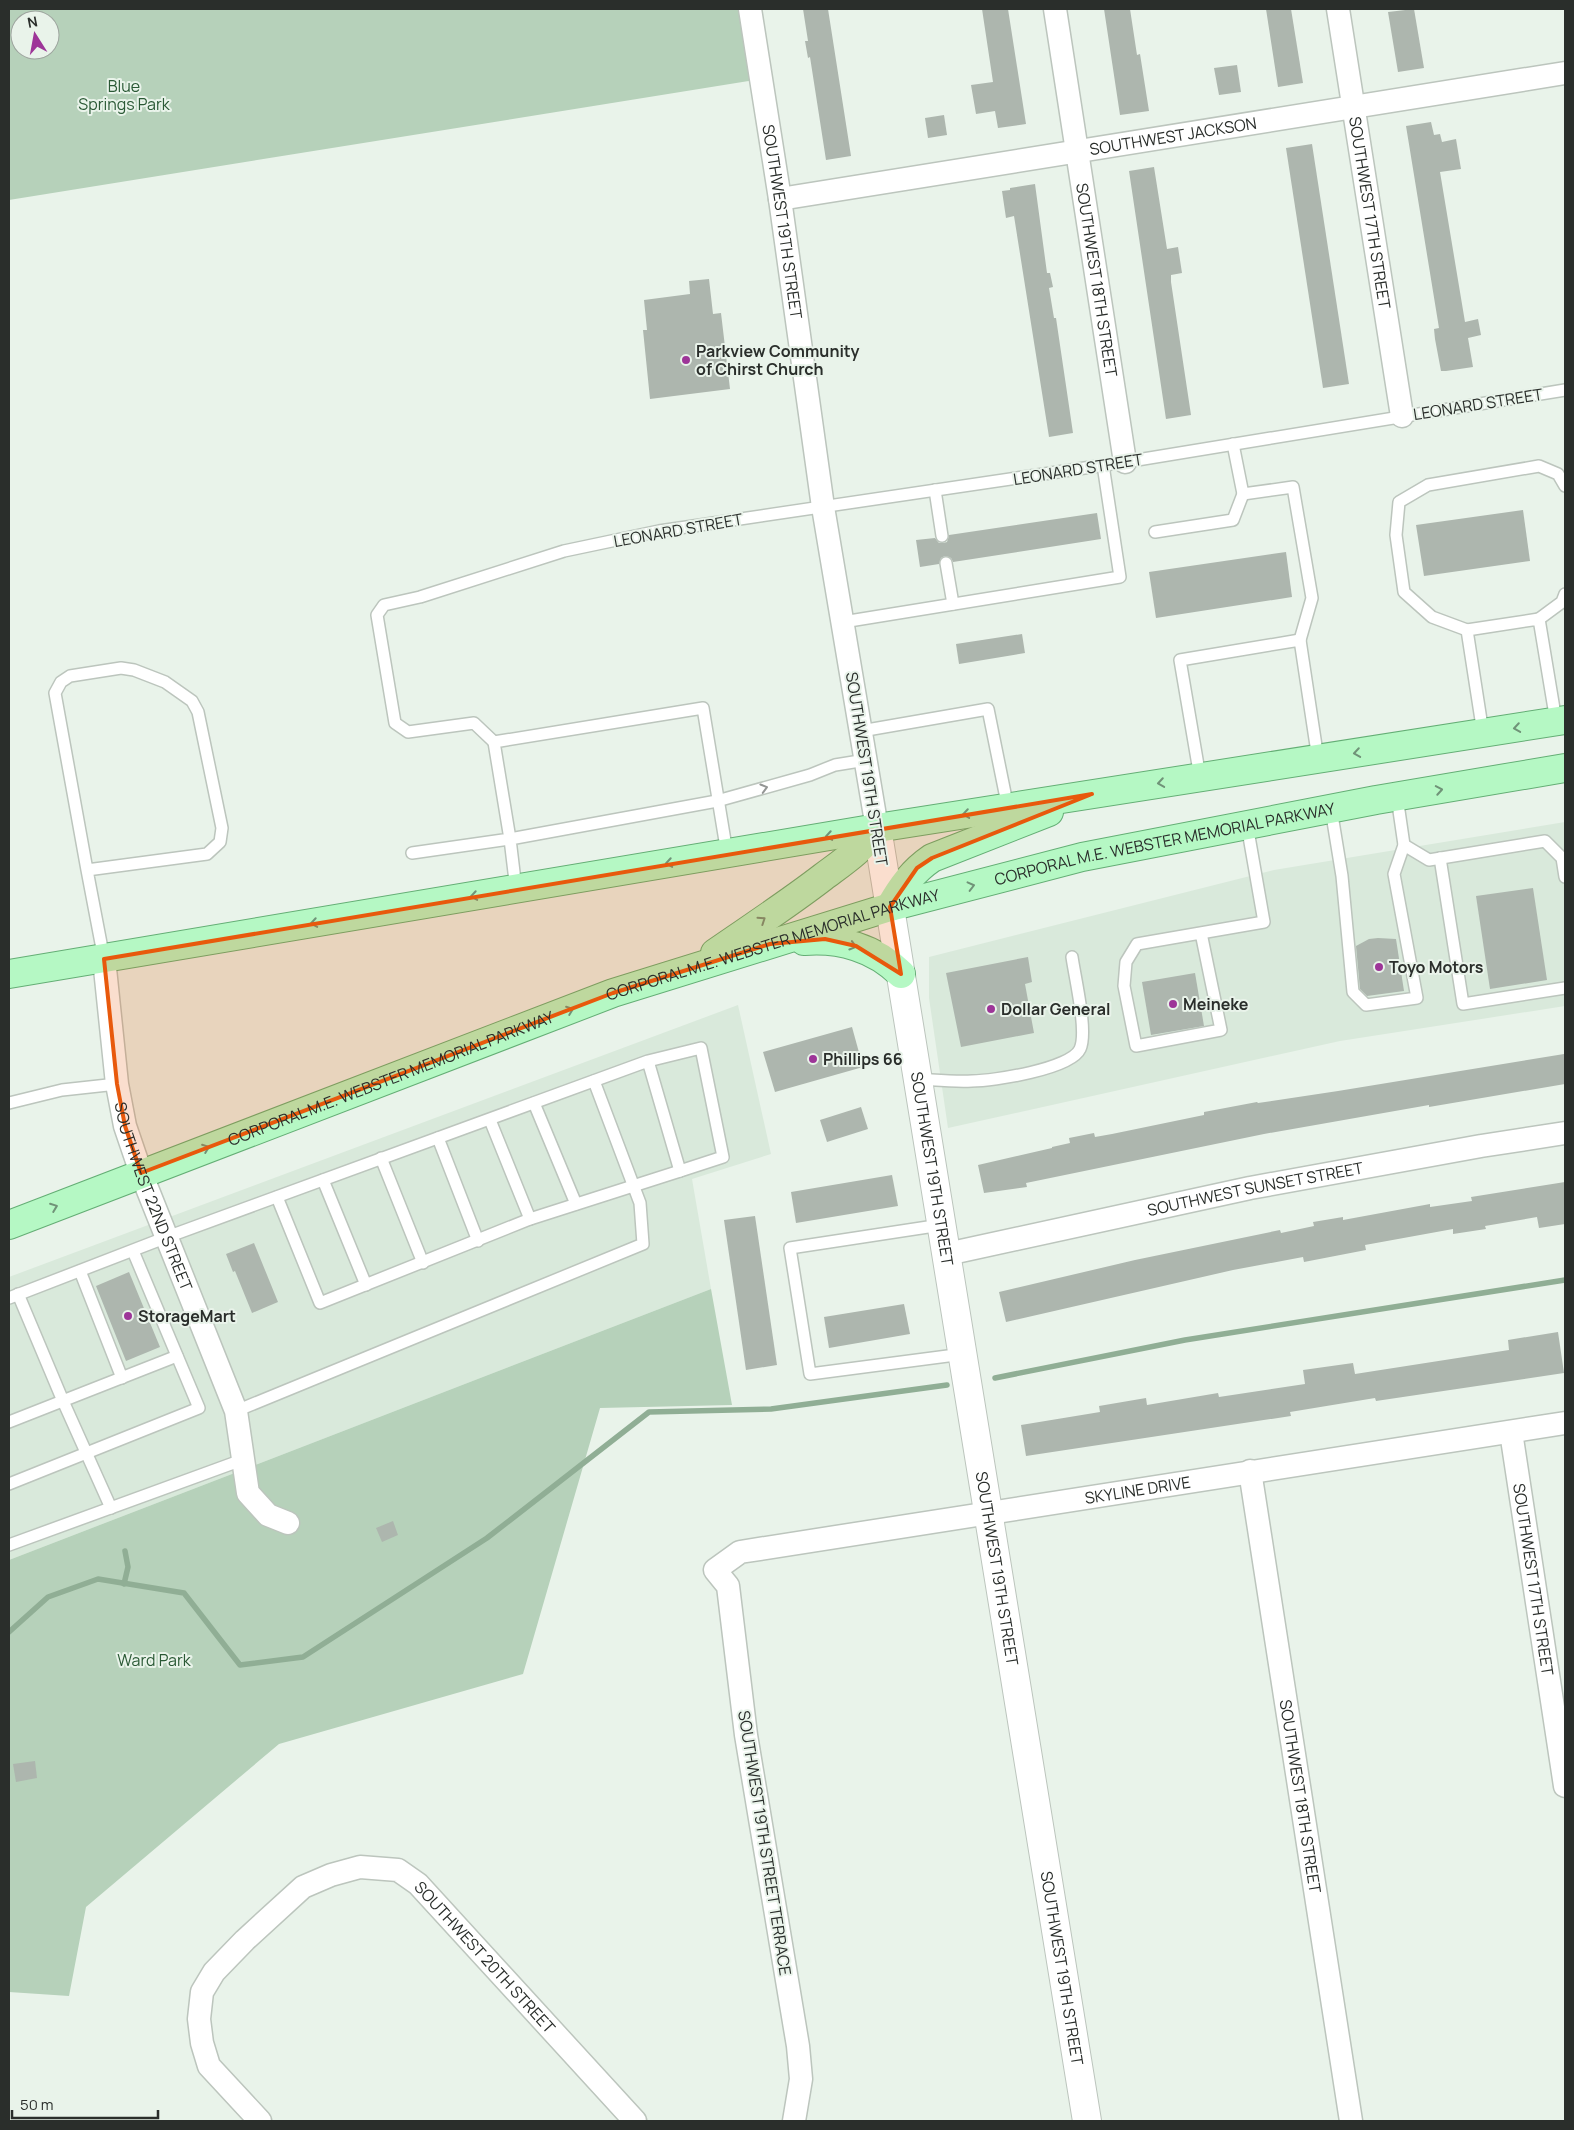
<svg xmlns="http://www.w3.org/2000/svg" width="1574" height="2130" font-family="Manrope,sans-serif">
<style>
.built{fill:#d9e9db}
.green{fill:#b6d1ba;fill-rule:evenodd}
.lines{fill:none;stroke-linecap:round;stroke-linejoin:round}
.stream{stroke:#90ae95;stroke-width:5.5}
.building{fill:#adb6ae}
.lane-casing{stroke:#bcc5bd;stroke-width:14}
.street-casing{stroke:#bcc5bd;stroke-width:25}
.secondary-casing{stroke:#bcc5bd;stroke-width:30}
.primary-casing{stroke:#64ae75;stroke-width:30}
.lane{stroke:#fff;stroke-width:11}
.street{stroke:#fff;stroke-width:22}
.secondary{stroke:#fff;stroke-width:28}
.primary{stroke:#b5f8c4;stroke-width:28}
.oneway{stroke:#709378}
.oneway2{stroke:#949695}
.marked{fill:#e8590c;fill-opacity:0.2;stroke:#e8590c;stroke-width:4;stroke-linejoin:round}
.poi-dot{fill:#9d3598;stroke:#e9f3ea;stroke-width:2}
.labels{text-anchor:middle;stroke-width:4;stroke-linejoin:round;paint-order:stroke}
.park-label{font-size:16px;fill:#2a5935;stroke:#e9f3ea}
.street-label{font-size:16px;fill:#2a2e2b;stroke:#e9f3ea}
.poi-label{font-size:16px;font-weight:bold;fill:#2a2e2b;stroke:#e9f3ea;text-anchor:start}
</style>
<rect width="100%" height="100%" fill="#e9f3ea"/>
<g class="built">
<path d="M1565 822V1006L1340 1041 948 1128 929 998V957L1274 870Z"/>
<path d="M738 1005 771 1154 692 1179 711 1289 9 1560V1277Z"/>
</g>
<g class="green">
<path d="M9 9H750L761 79 9 200ZM20 20H50V50H20Z"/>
<path d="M711 1289 732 1405 600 1408 523 1674 279 1744 86 1907 69 1996 9 1992V1560Z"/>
</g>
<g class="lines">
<g class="stream">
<path d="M995 1378 1185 1340 1565 1280"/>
<path d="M124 1584 128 1567 125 1551"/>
<path d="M9 1632 48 1597 98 1579 184 1593 240 1665 303 1657 487 1538 649 1412 771 1409 947 1385"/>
</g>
</g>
<g class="building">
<path d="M803 9H828L851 156 826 160 810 57 808 58 805 41H808Z"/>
<path d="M982 9H1008L1026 124 998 128 995 111 976 114 971 85 993 82Z"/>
<path d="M1104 9H1130L1137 55 1140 54 1149 111 1120 115Z"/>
<path d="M1266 9H1291L1303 83 1278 87Z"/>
<path d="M1414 9 1424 68 1398 72 1388 12Z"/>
<path d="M1237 65 1241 92 1219 95 1214 68Z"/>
<path d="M944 115 947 135 928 138 925 118Z"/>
<path d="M1431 122 1434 135 1440 134 1442 142 1456 139 1461 169 1440 172 1465 322 1478 319 1481 335 1468 338 1473 367 1446 371H1441L1435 339 1434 329 1439 328 1406 126Z"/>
<path d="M1312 144 1349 384 1323 388 1286 148Z"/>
<path d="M1154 167 1167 249 1178 247 1182 273 1171 275V282L1191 415 1166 419 1129 171Z"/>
<path d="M1035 184 1047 273H1050L1053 287 1049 288 1054 318H1056L1073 433 1049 437 1014 216 1006 218 1002 191 1010 190V188Z"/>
<path d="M709 279 713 314 721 313 730 389 650 399 643 330H647L644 300 690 294 689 281Z"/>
<path d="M1523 510 1530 561 1424 576 1416 525Z"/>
<path d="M1097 513 1101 539 953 562 951 558 945 556 941 558 939 564 920 567 916 540 935 538 939 543H943L947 542 949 535Z"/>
<path d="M1286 552 1292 597 1156 618 1149 572Z"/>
<path d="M1022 634 1025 653 959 664 956 644Z"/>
<path d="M1533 888 1547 980 1490 989 1476 896Z"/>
<path d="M1378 938 1396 939 1404 991 1367 996 1360 989 1356 946 1369 939Z"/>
<path d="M1028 957 1032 982 1025 984 1034 1033 961 1047 946 973Z"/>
<path d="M1195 973 1204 1026 1151 1035 1142 982Z"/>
<path d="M852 1027 863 1067 775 1092 763 1052Z"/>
<path d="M1564 1054 1565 1084 1429 1107V1105L1264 1134 1026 1183 1027 1187 984 1193 978 1165 1052 1148V1147L1070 1143 1069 1138 1094 1133 1095 1137 1112 1134 1204 1115V1112L1257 1102 1258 1103 1338 1091Z"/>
<path d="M861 1107 868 1129 827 1142 820 1120Z"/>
<path d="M892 1175 898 1206 796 1223 791 1192Z"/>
<path d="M1565 1182V1224L1539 1228 1537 1217 1485 1226 1486 1229 1453 1234V1229L1365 1245 1366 1250 1304 1262 1303 1257 1233 1270 1006 1322 999 1292 1135 1260 1280 1230 1281 1233 1314 1226 1313 1222 1343 1217V1220L1430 1204V1207L1472 1201 1471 1197Z"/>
<path d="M755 1216 777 1365 746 1370 724 1220Z"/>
<path d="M254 1243 278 1302 252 1313 235 1271 233 1272 226 1254Z"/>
<path d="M129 1272 160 1347 126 1361 96 1286Z"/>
<path d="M904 1304 910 1334 829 1348 824 1317Z"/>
<path d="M1558 1332 1564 1373 1376 1401 1375 1398 1290 1412 1291 1416 1026 1456 1021 1425 1100 1412 1099 1406 1146 1398 1147 1405 1218 1393 1219 1397 1305 1384 1303 1370 1353 1363 1355 1374 1509 1350 1508 1340Z"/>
<path d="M393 1521 398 1535 382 1542 376 1528Z"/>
<path d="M35 1761 37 1778 16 1782 13 1764Z"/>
</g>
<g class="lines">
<defs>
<g id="lane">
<path d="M1233 444 1243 494 1293 487 1312 598 1300 640"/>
<path d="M935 490 942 536"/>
<path d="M1155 532 1233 520 1243 494"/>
<path d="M946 563 953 604"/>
<path d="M1539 619 1562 602 1565 594"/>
<path d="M843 622 1120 577 1103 465"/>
<path d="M1467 630 1432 617 1404 592 1396 535 1399 502 1428 485 1539 466 1558 474 1565 486"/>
<path d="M861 731 988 709 1008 808"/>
<path d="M1483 733 1467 630 1539 619 1556 721"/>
<path d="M494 742 474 723 408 732 395 723 377 615 384 605 420 597 564 551 659 531 1125 462 1565 390"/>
<path d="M1200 777 1180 660 1300 640 1318 759"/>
<path d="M1331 809 1342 876 1353 992 1366 1005 1417 998 1394 874 1404 845 1397 797"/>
<path d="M1404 845 1429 860 1545 841 1562 858 1565 877"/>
<path d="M412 853 510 839 494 742 703 708 727 853"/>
<path d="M1440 858 1463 1004 1565 988"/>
<path d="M87 870 55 693 61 682 70 676 121 668 134 670 165 682 192 701 198 712 222 828 220 842 207 854 87 870 104 959"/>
<path d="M516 889 510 839 717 801 810 775 835 765 866 760"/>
<path d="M1201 933 1221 1030 1136 1046 1124 986 1126 962 1137 944 1264 922 1247 825"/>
<path d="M918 1079C936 1080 954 1082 972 1081 993 1081 1071 1069 1080 1049 1088 1032 1075 978 1072 957"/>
<path d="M9 1103 62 1090 117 1084"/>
<path d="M534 1103 576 1204"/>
<path d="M490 1120 530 1219"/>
<path d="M438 1138 478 1241"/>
<path d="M381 1158 423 1263"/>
<path d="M323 1180 366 1285"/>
<path d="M277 1197 320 1303 530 1219 680 1171"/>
<path d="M941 1225 790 1248 810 1374 963 1354"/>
<path d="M80 1271 122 1378"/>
<path d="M18 1294 63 1401 111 1508"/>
<path d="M9 1298 167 1237 648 1061 701 1048 723 1157 680 1171 648 1061"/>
<path d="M236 1411 643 1244 640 1203 594 1081"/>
<path d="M9 1422 177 1356"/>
<path d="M9 1484 199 1408 133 1251"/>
<path d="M9 1545 242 1460"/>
</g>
<g id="street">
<path id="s1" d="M750 9 780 199 823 507 877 828"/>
<path id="s2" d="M1055 9 1125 462"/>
<path id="s3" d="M1338 9 1402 416"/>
<path id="s4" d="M780 199 1565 73"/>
<path id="s5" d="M104 959 117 1084 125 1126 141 1173 236 1411 248 1493 268 1515 288 1523"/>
<path id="s6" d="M947 1254 1250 1188 1481 1146 1565 1133"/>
<path id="s7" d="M1511 1432 1565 1786"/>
<path id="s8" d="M1250 1471 1351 2121"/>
<path id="s9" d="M260 2121 209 2066 202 2043 199 2019 202 1992 214 1972 245 1940 303 1887 331 1875 360 1867 398 1870 418 1884 635 2121"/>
<path id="s10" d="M794 2121 801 2079 798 2046 746 1735 728 1586 715 1570 740 1552 1565 1423"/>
</g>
<g id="secondary">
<path id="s11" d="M877 828 1087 2121"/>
</g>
<g id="primary">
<path d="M890 907C902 886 913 871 932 858L1049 812"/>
<path d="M804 941C840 938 875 948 901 974"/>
<path d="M715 953C751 928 788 904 823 877 843 862 863 849 877 828"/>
<path d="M9 974 877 828 1565 720"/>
<path id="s12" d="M9 1225 613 993 890 907 1082 857 1376 800 1565 768"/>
</g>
</defs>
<use href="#lane" class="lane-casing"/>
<use href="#street" class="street-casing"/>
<use href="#secondary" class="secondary-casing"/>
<use href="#primary" class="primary-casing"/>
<use href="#lane" class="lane"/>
<use href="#street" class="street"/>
<use href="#secondary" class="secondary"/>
<use href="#primary" class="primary"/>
</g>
<defs><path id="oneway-chevron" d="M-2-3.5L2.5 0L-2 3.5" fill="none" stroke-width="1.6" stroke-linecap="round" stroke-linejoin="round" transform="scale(1.25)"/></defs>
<g class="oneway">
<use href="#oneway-chevron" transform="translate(1517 728) rotate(171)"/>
<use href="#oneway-chevron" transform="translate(1357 753) rotate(171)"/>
<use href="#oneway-chevron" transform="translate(1161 783) rotate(171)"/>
<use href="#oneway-chevron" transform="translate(1439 790) rotate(-10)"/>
<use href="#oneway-chevron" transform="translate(966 814) rotate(171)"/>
<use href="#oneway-chevron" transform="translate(829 836) rotate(170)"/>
<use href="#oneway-chevron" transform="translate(669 863) rotate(170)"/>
<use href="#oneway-chevron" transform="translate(971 886) rotate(-14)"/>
<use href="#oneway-chevron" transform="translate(474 896) rotate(170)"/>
<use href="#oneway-chevron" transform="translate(762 920) rotate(-34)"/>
<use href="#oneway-chevron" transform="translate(314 923) rotate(170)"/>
<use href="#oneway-chevron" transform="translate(853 946) rotate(17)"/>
<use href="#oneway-chevron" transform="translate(570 1010) rotate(-21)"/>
<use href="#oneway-chevron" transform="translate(206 1148) rotate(-21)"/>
<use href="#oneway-chevron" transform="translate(54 1207) rotate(-21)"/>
</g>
<use class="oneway2" href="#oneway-chevron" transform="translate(764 788) rotate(-16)"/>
<path class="marked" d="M1092 794 932 858 917 868 890 907 901 974 856 946 825 939 770 944 613 993 141 1173 125 1126 117 1084 104 959Z"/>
<g class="poi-dot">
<circle cx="686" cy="360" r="5"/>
<circle cx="1379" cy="967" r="5"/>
<circle cx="1173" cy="1004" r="5"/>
<circle cx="991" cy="1009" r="5"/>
<circle cx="813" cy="1059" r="5"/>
<circle cx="128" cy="1316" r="5"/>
</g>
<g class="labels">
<g class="park-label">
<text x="124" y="92">Blue<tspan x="124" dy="18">Springs Park</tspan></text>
<text x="154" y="1666">Ward Park</text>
</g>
<g class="street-label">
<text dy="6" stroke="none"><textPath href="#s4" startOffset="398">SOUTHWEST JACKSON</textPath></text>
<text dy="6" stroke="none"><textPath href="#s3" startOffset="206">SOUTHWEST 17TH STREET</textPath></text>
<text dy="6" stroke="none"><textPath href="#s1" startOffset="215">SOUTHWEST 19TH STREET</textPath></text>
<text dy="6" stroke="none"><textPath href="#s2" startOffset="274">SOUTHWEST 18TH STREET</textPath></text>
<text transform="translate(1478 404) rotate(-9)" y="6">LEONARD STREET</text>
<text transform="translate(1078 469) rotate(-9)" y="6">LEONARD STREET</text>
<text transform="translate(678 530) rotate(-10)" y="6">LEONARD STREET</text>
<text transform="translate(867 769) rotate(81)" y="6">SOUTHWEST 19TH STREET</text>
<text dy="6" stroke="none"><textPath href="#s12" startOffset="1219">CORPORAL M.E. WEBSTER MEMORIAL PARKWAY</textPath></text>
<text dy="6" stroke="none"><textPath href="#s12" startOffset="814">CORPORAL M.E. WEBSTER MEMORIAL PARKWAY</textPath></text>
<text dy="6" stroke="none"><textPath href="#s12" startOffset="409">CORPORAL M.E. WEBSTER MEMORIAL PARKWAY</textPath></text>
<text dy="6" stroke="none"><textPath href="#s11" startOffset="345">SOUTHWEST 19TH STREET</textPath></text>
<text dy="6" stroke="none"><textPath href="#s6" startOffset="315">SOUTHWEST SUNSET STREET</textPath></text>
<text dy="6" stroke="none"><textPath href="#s5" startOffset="244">SOUTHWEST 22ND STREET</textPath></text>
<text dy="6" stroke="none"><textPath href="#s10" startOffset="995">SKYLINE DRIVE</textPath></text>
<text dy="6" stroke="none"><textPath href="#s11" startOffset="750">SOUTHWEST 19TH STREET</textPath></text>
<text dy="6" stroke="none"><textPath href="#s7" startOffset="149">SOUTHWEST 17TH STREET</textPath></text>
<text dy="6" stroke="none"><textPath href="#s8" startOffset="329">SOUTHWEST 18TH STREET</textPath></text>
<text transform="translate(765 1843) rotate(81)" y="6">SOUTHWEST 19TH STREET TERRACE</text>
<text dy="6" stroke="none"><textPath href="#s9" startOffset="519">SOUTHWEST 20TH STREET</textPath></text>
<text dy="6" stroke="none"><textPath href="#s11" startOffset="1155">SOUTHWEST 19TH STREET</textPath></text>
</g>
<g class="poi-label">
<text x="696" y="357">Parkview Community<tspan x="696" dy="18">of Chirst Church</tspan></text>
<text x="1389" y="973">Toyo Motors</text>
<text x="1183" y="1010">Meineke</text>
<text x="1001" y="1015">Dollar General</text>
<text x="823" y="1065">Phillips 66</text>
<text x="138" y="1322">StorageMart</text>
</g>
</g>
<rect width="1574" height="2130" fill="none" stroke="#2a2e2b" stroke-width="20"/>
<g transform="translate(35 35) rotate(349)"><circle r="24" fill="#e9f3ea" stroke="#9da49e"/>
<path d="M0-4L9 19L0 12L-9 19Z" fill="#9d3598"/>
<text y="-8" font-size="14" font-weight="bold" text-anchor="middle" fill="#2a2e2b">N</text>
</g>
<path d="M12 2110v8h146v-8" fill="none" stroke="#2a2e2b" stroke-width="2.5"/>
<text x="20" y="2110" font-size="15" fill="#2a2e2b" stroke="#e9f3ea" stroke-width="4" paint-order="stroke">50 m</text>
</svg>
